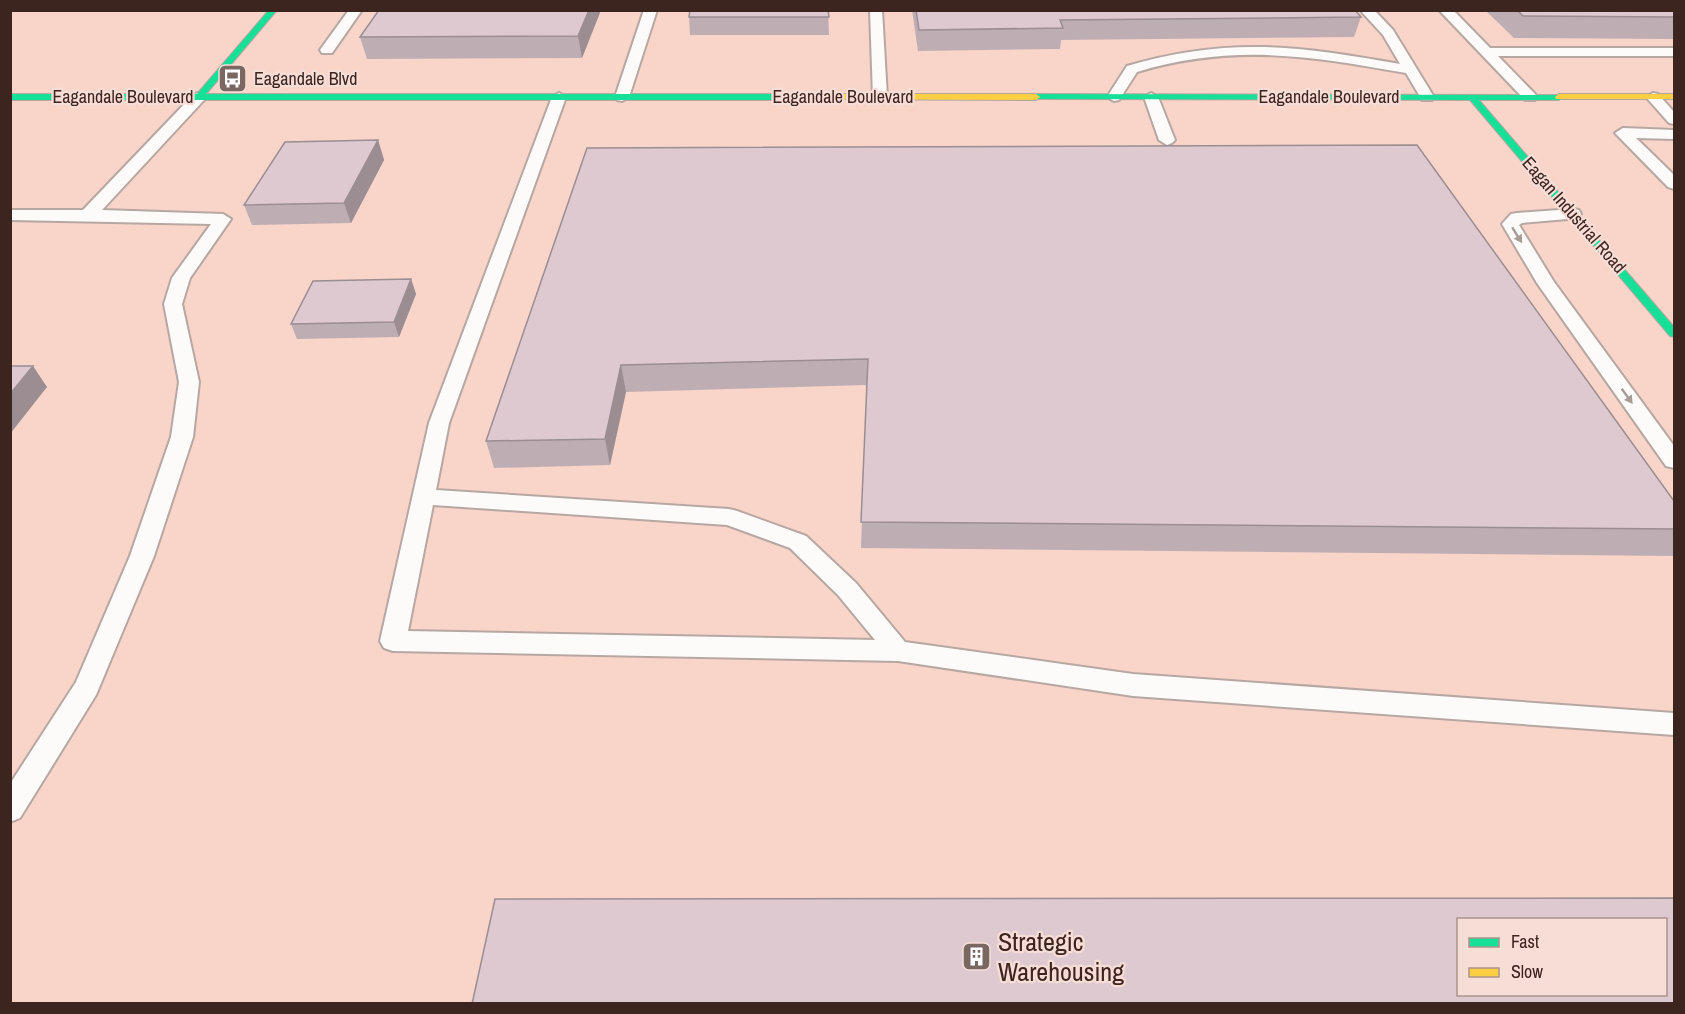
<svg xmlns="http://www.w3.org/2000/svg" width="1685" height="1014" font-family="'Archivo Narrow',sans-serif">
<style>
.built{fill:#f8d5c8;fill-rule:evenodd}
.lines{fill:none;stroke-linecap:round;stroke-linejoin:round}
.lane-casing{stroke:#b7a7a2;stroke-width:4}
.fast-casing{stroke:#b7a7a2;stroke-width:2}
.slow-casing{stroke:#b7a7a2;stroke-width:2}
.lane{fill:#fdfbfa;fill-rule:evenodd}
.fast{fill:#16e098;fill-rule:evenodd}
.slow{fill:#ffcf43;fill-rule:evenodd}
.wall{fill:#bfadb4}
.shaded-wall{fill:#9b8d92}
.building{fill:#dec9d1;stroke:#9b8d92;stroke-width:1.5;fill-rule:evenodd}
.oneway{fill:#a69b97}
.labels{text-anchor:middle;stroke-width:4.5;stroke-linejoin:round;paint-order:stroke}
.far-poi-label{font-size:18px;fill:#3b251e;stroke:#f6ded6;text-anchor:start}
.far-street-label{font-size:18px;fill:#3b251e;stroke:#f6ded6}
.near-poi-label{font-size:26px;fill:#3b251e;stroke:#f6ded6;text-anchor:start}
</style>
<rect width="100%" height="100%" fill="#efe2dd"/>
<path class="built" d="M10 11H1674V1003H11ZM1458 920H1666V994H1458Z"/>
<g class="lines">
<defs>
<g id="lane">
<path d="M349 10H362L332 53H322L320 50Z"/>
<path d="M644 10H657L629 97 622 101 617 100 615 97Z"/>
<path d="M870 10H882L887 97 880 101 873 97Z"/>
<path d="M1360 10H1374L1393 30 1434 97 1432 100H1422L1406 73C1310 56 1233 43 1137 72L1119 100 1114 101 1107 97 1127 66C1228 36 1299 46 1400 64L1383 35Z"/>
<path d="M1439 10H1453L1490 48H1674V56H1498L1535 94 1537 97 1535 100H1525Z"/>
<path d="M199 93 204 94 206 97 204 100 102 210 223 214 231 219 190 278 182 304 199 382 193 437 154 556 96 695 20 818 10 822V784L76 682 130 556 171 437 179 382 164 304 172 278 211 224 10 220V210H83L194 94Z"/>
<path d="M559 93 566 97 449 423 436 490 729 509 737 511 806 536 856 583 905 642 1133 674 1674 713V735L1133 696 898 661 393 651 384 648 380 641 429 423 552 97ZM433 505 727 525 790 548 838 595 875 640 408 631Z"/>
<path d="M1151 93 1158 97 1175 140 1172 143 1167 145 1159 140 1144 97Z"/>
<path d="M1653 93 1658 94 1674 112V124L1669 123 1646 97Z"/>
<path d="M1623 128 1674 130V139L1636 138 1674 175V189L1668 187 1618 136 1615 133Z"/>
<path d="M1573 209 1579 210 1581 214 1579 218 1522 223 1519 225 1554 282 1674 446V468L1666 466 1537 283 1502 224 1511 214 1517 213Z"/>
</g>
<g id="fast">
<path d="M269 10H277L206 94H808L812 97 808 100H10V94H197Z"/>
<path d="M1036 94 1562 95 1563 97 1559 100H1479L1674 327V337L1670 336 1470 100 1033 99 1032 97Z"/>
</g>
<g id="slow">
<path d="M808 94H1036L1040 97 1036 100 805 99 804 97Z"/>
<path d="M1559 94H1674V99H1556L1555 97Z"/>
</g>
</defs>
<use href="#lane" class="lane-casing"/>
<use href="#fast" class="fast-casing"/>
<use href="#slow" class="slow-casing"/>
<use href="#lane" class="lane"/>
<use href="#fast" class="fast"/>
<use href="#slow" class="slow"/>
</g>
<g class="wall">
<path d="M601 10 582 58 367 59 360 37Z"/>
<path d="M828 10 829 35H690L689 17Z"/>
<path d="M912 10H1355L1361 17 1354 37 1061 40 1060 49 918 51Z"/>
<path d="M1485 10H1674V39L1514 38Z"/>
<path d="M378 140 384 160 351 223 252 225 244 205Z"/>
<path d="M587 148 1674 501V556L861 548 867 385 626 392 610 465 494 468 486 441Z"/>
<path d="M411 279 416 294 399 337 297 339 291 324Z"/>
</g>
<g class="shaded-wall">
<path d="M589 10H601L582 58 578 36Z"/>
<path d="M378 140 384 160 351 223 344 203Z"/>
<path d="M411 279 416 294 399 337 394 322Z"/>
<path d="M621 365 626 392 610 465 605 439Z"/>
<path d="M33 366 47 387 10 434V394Z"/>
</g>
<g class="building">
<path d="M379 10H589L578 36 360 37Z"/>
<path d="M690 10H828L829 17H689Z"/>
<path d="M916 10H1355L1361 17 1060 20 1063 28 919 30Z"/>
<path d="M1517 10H1674V17L1523 16Z"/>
<path d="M378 140 344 203 244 205 285 142Z"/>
<path d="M1417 145 1674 501V529L861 522 868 359 621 365 605 439 486 441 587 148Z"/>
<path d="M411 279 394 322 291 324 313 281Z"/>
<path d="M10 366H33L10 394Z"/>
<path d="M1674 898V1004H472L495 899ZM1458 920H1665V994H1458Z"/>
</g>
<defs><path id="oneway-solid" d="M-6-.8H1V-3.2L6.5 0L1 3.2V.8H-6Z" transform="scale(1.5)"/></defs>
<g class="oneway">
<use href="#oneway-solid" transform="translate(1517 235) rotate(58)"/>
<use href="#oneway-solid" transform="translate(1627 396) rotate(54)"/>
</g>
<defs>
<symbol id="bus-square" viewBox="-11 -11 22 22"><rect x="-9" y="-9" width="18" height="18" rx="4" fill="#7a6761" stroke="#f6ded6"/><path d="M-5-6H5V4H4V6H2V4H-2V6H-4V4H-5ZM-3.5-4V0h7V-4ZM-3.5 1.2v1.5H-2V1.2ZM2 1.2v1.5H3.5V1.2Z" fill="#fff"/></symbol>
<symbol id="building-square" viewBox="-11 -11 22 22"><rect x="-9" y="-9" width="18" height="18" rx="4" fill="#7a6761" stroke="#f6ded6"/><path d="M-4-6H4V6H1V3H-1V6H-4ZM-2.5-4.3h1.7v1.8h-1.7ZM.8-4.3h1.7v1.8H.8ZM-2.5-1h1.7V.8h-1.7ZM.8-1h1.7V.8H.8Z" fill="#fff"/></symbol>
</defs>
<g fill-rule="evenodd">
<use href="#bus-square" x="216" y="62" width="33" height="33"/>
<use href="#building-square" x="960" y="940" width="33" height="33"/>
</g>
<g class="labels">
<g class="far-poi-label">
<text x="254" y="85">Eagandale Blvd</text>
</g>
<g class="far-street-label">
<text x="123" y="103">Eagandale Boulevard</text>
<text x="843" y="103">Eagandale Boulevard</text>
<text x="1329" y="103">Eagandale Boulevard</text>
<text transform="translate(1574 215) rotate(49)" y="6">Eagan Industrial Road</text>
</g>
<g class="near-poi-label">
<text x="998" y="951">Strategic<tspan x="998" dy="30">Warehousing</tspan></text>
</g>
</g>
<rect width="1685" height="1014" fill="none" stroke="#3b251e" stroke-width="24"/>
<rect x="1457" y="918" width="210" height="78" fill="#f6ded6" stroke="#ab948c" stroke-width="1.5"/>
<rect x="1469" y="938" width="30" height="9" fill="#16e098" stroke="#ab948c" stroke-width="1.5"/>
<text x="1511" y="948" font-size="18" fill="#3b251e">Fast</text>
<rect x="1469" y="968" width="30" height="9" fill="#ffcf43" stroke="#ab948c" stroke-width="1.5"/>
<text x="1511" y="978" font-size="18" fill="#3b251e">Slow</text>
</svg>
